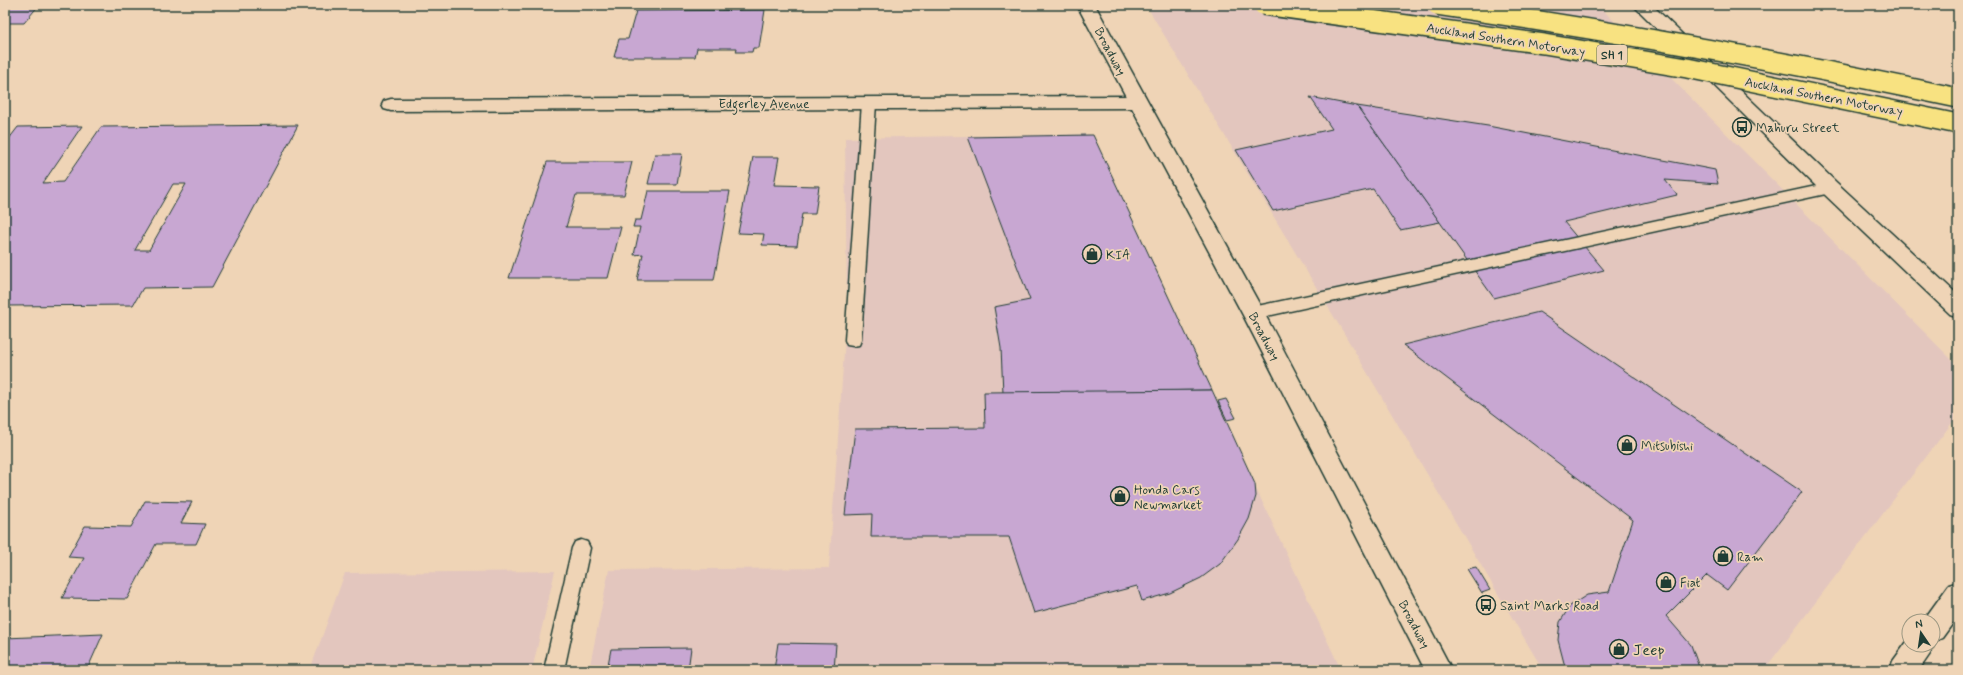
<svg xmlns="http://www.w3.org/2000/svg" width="1963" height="675" font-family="Mynerve,sans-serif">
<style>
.built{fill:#e3c6be}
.building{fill:#c8a7d2;stroke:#1f3d34;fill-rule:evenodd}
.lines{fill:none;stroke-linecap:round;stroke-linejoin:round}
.service-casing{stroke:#1f3d34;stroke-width:3}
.minor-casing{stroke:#1f3d34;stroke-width:3}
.secondary-casing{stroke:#1f3d34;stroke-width:3}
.service{fill:#efd4b6;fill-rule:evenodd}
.minor{fill:#efd4b6;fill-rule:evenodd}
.secondary{fill:#efd4b6;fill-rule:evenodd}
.motorway-bridge-casing{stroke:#1f3d34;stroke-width:22;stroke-linecap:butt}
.motorway-bridge{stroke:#f8e281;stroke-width:19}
.labels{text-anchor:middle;stroke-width:3.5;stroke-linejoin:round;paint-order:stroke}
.shield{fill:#efd4b6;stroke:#5d6a5b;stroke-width:1}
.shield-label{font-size:12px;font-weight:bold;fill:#1f3d34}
.street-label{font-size:13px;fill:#1f3d34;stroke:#efd4b6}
.poi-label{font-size:13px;fill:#1f3d34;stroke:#efd4b6;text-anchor:start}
.near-poi-label{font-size:16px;fill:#1f3d34;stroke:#efd4b6;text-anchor:start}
</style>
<rect width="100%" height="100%" fill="#efd4b6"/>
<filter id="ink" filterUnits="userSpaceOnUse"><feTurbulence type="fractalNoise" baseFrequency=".025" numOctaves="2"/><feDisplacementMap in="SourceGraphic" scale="8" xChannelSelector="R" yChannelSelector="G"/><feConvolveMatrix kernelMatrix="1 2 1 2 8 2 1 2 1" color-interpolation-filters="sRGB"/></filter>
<g filter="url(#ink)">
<g class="built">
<path d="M1146 5H1598L1958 366V415L1764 670H1543L1345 335Z"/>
<path d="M1090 134 1341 670H589L609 570 829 568 847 308 845 138Z"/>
<path d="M555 571 532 670H310L345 573Z"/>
</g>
<g class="building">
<path d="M5 5H39L24 23H5Z"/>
<path d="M765 10 759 48H753L752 52H736L737 48H697L695 57H614L619 39H628L636 11Z"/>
<path d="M1310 97 1357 106 1440 222 1400 230 1373 189 1273 211 1236 150 1332 129Z"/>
<path d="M1357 106 1488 126 1715 170 1718 184 1665 180 1677 195 1564 222 1604 270 1494 298Z"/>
<path d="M298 125 212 287 143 288 133 305 5 306V144L18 127 82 126 43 183 63 182 101 127ZM173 184H186L149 250H135Z"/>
<path d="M1093 135 1212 390 1003 393 1001 348 994 307 1030 300 968 137Z"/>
<path d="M655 154H682L677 184H648Z"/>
<path d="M753 157H779L774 185 819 186 815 214H802L797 246 762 245 764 234 738 233Z"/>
<path d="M547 162H632L624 195H576L566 227H621L608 278H509Z"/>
<path d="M648 191H730L714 280H637L643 254 634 255 640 227H633L635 220H641Z"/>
<path d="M1539 312 1802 492 1727 590 1707 575 1666 616 1691 645 1700 670H1568L1564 663 1558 640 1560 622 1570 606 1587 595 1609 592 1633 520 1403 345Z"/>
<path d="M1212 390 1255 484 1256 496 1249 519 1238 539 1220 564 1201 578 1170 593 1142 601 1137 586 1034 613 1009 537H871L872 514 845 515 855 429 985 428 984 392Z"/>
<path d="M1226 399 1236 418 1227 420 1218 401Z"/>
<path d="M145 501 192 502 181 523 205 524 196 544H156L127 599 62 598 84 558 68 557 85 526 131 527Z"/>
<path d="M1476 567 1490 590 1482 593 1467 569Z"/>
<path d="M103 634 87 670H5V638Z"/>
<path d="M778 643 836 644 834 670H774Z"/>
<path d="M691 648 688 670H607L611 649Z"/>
</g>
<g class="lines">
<defs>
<g id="service">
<path d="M869 98 874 100 876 103 861 340 859 345 853 346 847 345 845 340 862 103 864 100Z"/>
<path d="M1830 183 1835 184 1837 188 1835 192 1253 319 1247 317 1245 313 1247 309 1253 307Z"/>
<path d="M581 540 587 542 590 548 564 670H544L572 548 575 542Z"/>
</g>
<g id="minor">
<path d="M1633 5H1652L1837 183 1958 295V317L1950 314 1823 193Z"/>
<path d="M1138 96 1145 98 1147 102 1145 106 1138 108 391 111 384 109 382 105 384 101 391 99Z"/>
</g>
<g id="secondary">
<path d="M1077 5H1095L1261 307 1452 670H1425L1244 317Z"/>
<path d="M1958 582V616L1942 638 1933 642V621H1923L1949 585Z"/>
<path d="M1909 639V645H1933V642L1934 645 1930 654 1919 670H1890L1893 661Z"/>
</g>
</defs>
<use href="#service" class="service-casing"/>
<use href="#minor" class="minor-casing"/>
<use href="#secondary" class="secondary-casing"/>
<use href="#service" class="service"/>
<use href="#minor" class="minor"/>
<use href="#secondary" class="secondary"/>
<defs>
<g id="motorway-bridge">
<path d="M1263 5 1544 44 1687 68 1958 124"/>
<path d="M1437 5C1612 31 1785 61 1958 98"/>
</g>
</defs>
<use href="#motorway-bridge" class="motorway-bridge-casing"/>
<use href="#motorway-bridge" class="motorway-bridge"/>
</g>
</g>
<defs>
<symbol id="bus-ring" viewBox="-11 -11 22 22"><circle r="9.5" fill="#efd4b6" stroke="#1f3d34" stroke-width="1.5"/><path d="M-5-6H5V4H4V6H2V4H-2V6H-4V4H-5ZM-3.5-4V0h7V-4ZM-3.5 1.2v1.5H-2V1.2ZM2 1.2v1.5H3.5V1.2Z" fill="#1f3d34"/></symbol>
<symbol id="shop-ring" viewBox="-11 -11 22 22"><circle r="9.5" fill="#efd4b6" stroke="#1f3d34" stroke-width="1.5"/><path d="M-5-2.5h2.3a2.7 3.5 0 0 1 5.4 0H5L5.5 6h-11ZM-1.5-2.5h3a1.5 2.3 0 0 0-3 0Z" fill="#1f3d34"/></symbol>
</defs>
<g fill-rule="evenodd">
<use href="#bus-ring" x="1731" y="116" width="22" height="22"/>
<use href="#shop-ring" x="1081" y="243" width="22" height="22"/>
<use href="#shop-ring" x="1616" y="434" width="22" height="22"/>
<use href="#shop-ring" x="1109" y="485" width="22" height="22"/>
<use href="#shop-ring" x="1712" y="545" width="22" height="22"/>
<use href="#shop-ring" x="1655" y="571" width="22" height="22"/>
<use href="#bus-ring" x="1475" y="594" width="22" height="22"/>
<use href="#shop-ring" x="1608" y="638" width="22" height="22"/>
</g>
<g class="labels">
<rect class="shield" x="1597" y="45" width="30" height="20" rx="3"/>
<g class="shield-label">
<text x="1612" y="59">SH 1</text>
</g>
<g class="street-label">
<text transform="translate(1506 39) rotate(9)" y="5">Auckland Southern Motorway</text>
<text transform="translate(1111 51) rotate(62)" y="5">Broadway</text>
<text transform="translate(1824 96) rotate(11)" y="5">Auckland Southern Motorway</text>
<text x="764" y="108">Edgerley Avenue</text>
<text transform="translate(1265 336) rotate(62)" y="5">Broadway</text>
<text transform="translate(1415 624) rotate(62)" y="5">Broadway</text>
</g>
<g class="poi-label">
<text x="1756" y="132">Mahuru Street</text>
<text x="1106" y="259">KIA</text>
<text x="1641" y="450">Mitsubishi</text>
<text x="1134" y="494">Honda Cars<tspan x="1134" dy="15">Newmarket</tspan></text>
<text x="1737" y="561">Ram</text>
<text x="1680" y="587">Fiat</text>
<text x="1500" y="610">Saint Marks Road</text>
</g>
<g class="near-poi-label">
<text x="1633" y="655">Jeep</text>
</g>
</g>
<rect width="1963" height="675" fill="none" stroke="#efd4b6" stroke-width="20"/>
<rect x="10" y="10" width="1943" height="655" fill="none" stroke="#1f3d34" stroke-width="1.5" filter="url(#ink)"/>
<g transform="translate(1921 633) rotate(347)"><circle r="19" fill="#efd4b6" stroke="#9c9882"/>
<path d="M0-3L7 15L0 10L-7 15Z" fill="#1f3d34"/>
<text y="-6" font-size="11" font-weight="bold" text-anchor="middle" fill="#1f3d34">N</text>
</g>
</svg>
